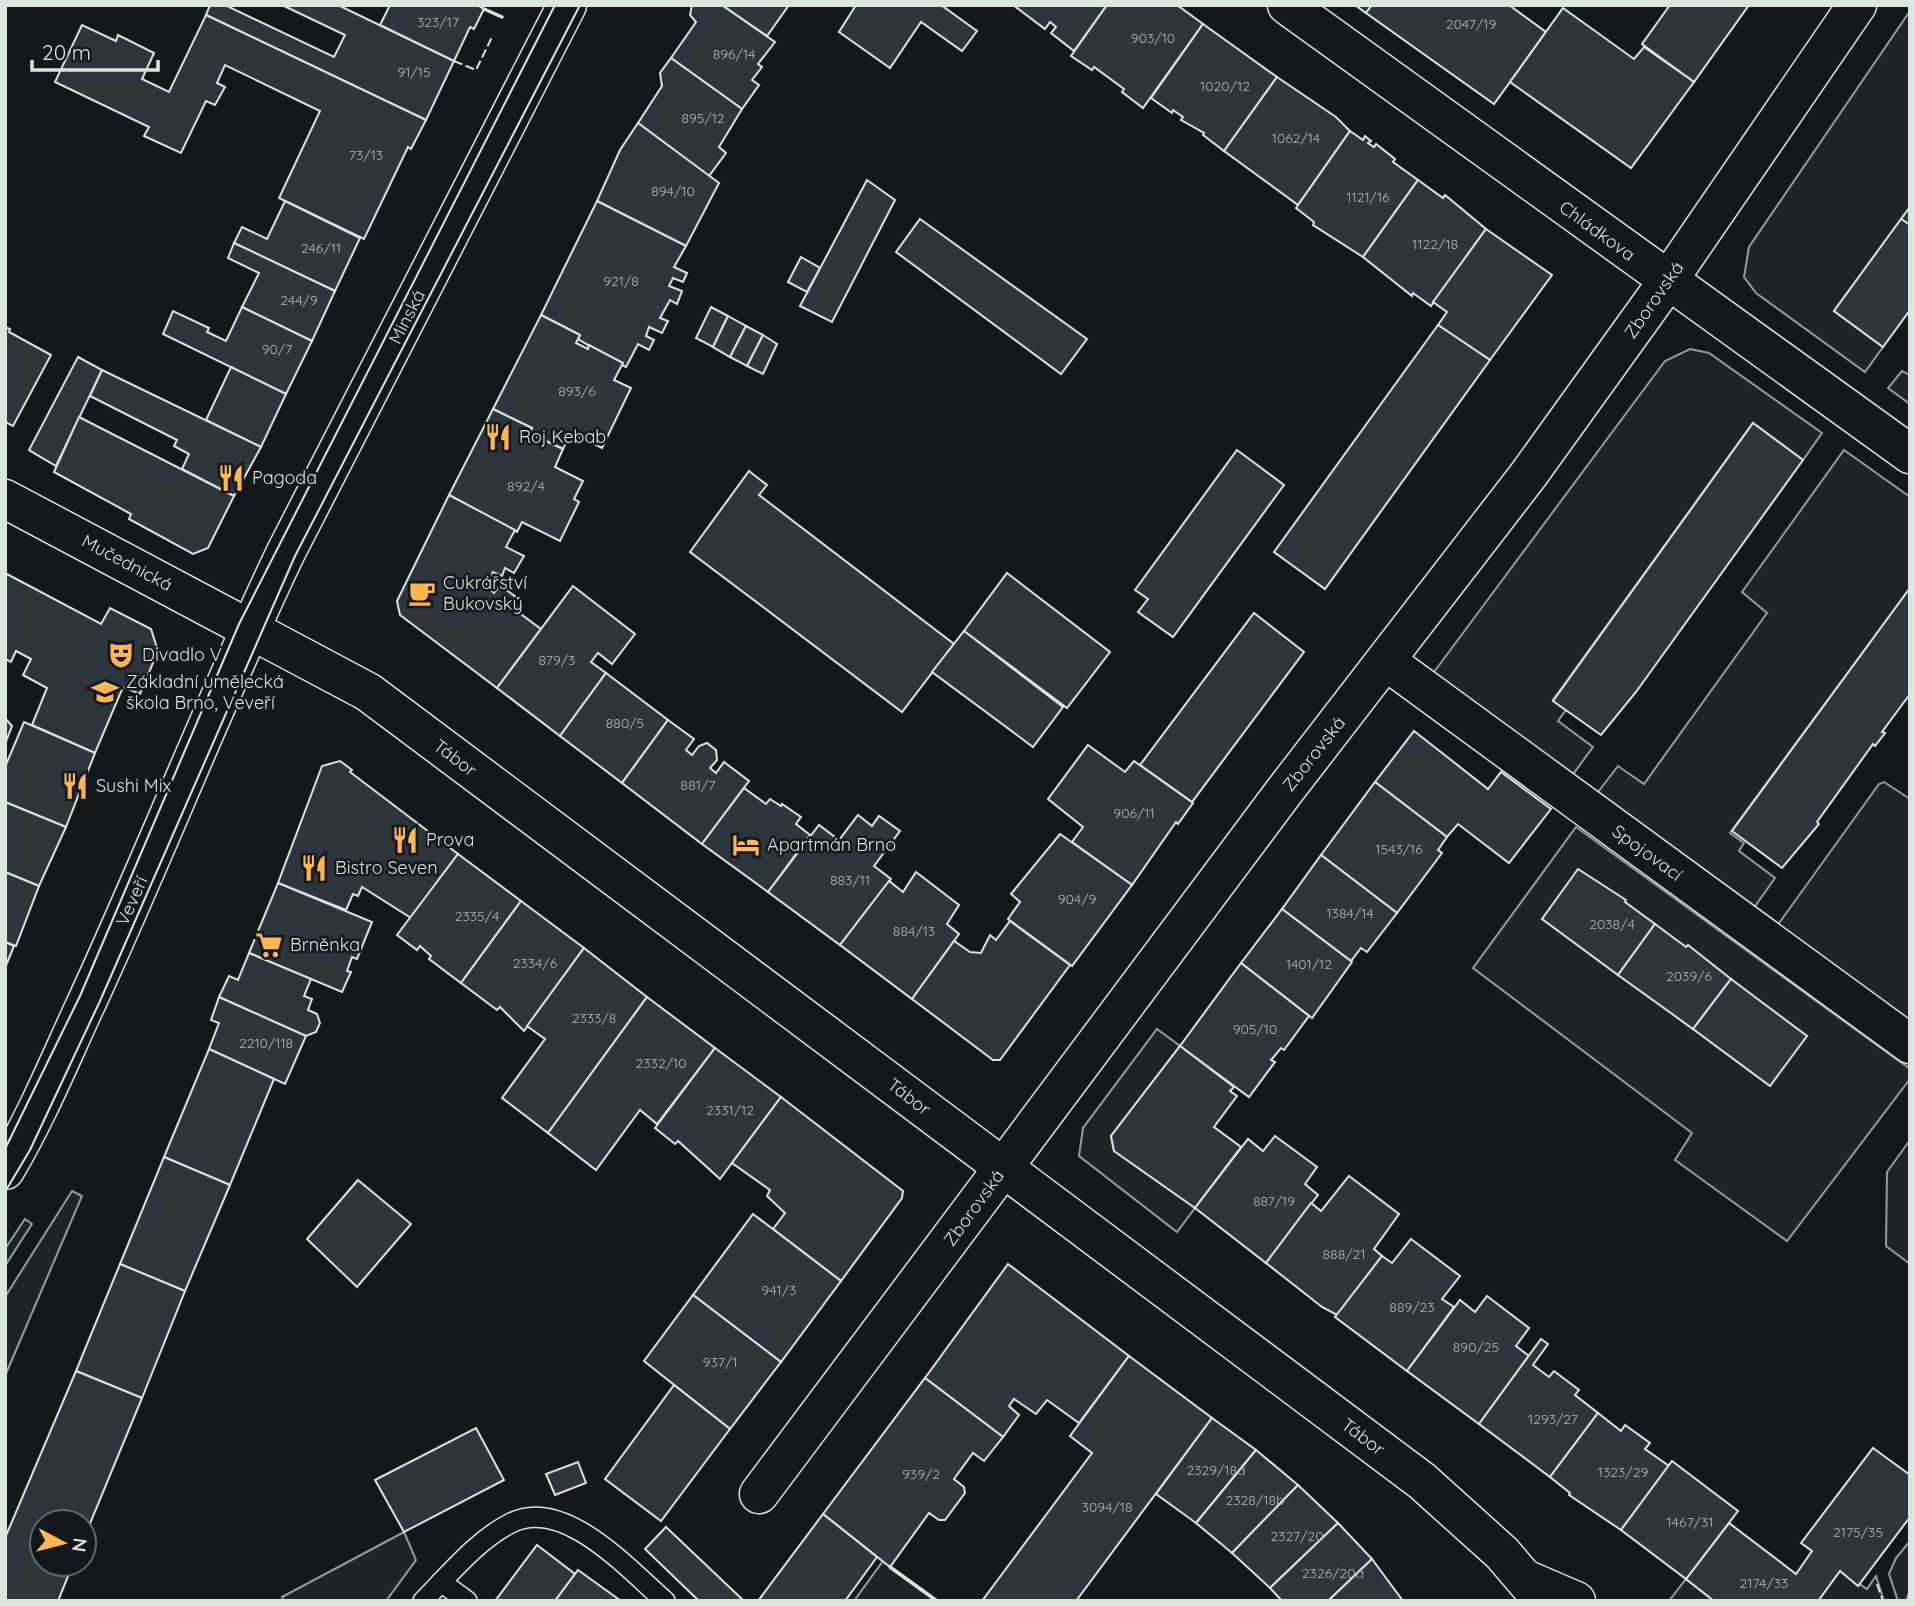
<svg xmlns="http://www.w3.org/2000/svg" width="1915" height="1606" font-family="Quicksand,sans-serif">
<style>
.green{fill:#202428;stroke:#939e99;stroke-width:2}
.building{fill:#2c363c;stroke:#d8e6dc;stroke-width:2}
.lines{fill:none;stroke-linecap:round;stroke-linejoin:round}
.service-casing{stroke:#d8e6dc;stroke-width:22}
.minor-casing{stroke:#d8e6dc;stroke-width:41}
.tertiary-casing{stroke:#d8e6dc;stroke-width:41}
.secondary-casing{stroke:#d8e6dc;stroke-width:41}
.service{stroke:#14181c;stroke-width:19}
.minor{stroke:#14181c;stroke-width:38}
.tertiary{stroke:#14181c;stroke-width:38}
.secondary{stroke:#14181c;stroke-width:38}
.tram{stroke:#d8e6dc;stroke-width:2}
.fence{stroke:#d8e6dc;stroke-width:2;stroke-dasharray:9 3.5;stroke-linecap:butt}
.wall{stroke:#d8e6dc;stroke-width:3.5}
.labels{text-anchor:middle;stroke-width:5;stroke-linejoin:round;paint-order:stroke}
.number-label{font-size:14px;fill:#adbab4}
.street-label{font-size:18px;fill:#d8e6dc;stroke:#14181c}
.poi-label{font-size:18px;fill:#d8e6dc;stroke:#14181c;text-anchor:start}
</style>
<rect width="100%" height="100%" fill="#14181c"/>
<g class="green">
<path d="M1910 11V207L1834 311 1883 347 1865 372 1756 293 1744 277 1749 247Z"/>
<path d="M1690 349 1709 353 1822 433 1803 460 1753 423 1553 700 1566 710 1558 721 1593 747 1571 777 1438 679 1434 672 1665 361Z"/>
<path d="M1902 371 1910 375V404L1888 388Z"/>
<path d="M1844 450 1910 497V588L1730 833 1744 843 1739 851 1775 878 1753 909 1595 796 1618 766 1644 784 1767 613 1742 592Z"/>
<path d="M1884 782 1910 799V1022L1777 926 1879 784Z"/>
<path d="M1576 827 1910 1069V1079L1787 1241 1675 1160 1692 1133 1473 968Z"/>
<path d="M1157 1029 1180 1046 1111 1136 1114 1151 1195 1208 1177 1232 1079 1156 1083 1128Z"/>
<path d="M1910 1140V1264L1886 1246 1887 1172Z"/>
<path d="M72 1191 82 1196 5 1376V1297Z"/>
<path d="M25 1219 32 1224 5 1266V1249Z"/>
<path d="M404 1532 416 1560 386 1601H284L282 1597Z"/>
<path d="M1910 1541V1590L1906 1601H1898L1889 1574 1896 1558Z"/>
<path d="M883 1561 937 1601H854Z"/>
<path d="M1840 1571 1867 1589 1876 1576 1884 1601H1818Z"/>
<path d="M1686 1579 1714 1601H1669Z"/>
</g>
<g class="building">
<path d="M210 5H225L334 57 345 35 282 5H338L454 61 426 120 206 15Z"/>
<path d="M390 5H477L484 9 474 29 470 27 454 61 380 25Z"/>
<path d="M692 5H722L775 42 758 64 762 67 752 80 759 85 742 109 671 58 696 22 690 15Z"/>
<path d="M722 5H789L767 36Z"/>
<path d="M856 5H941L977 31 962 51 921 22 890 68 839 32Z"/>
<path d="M1013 5H1107L1074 51 1051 33 1056 27 1050 22 1045 29Z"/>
<path d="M1107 5H1177L1203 24 1143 108 1122 92 1124 89 1094 67 1092 70 1071 56Z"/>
<path d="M1355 5H1372L1366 13Z"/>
<path d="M1372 5H1509L1546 32 1494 104 1366 13Z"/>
<path d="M1670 5H1749L1694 82 1642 44Z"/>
<path d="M1563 8 1634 59 1644 47 1694 82 1631 168 1510 82Z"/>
<path d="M206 15 426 120 411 149 408 147 364 239 279 198 320 111 225 65 217 83 225 87 215 105 206 101 181 153 144 136 149 127 55 82 82 25 116 41 118 35 154 53 142 79 169 92Z"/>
<path d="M1203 24 1277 77 1224 151 1203 135 1204 133 1181 120 1183 117 1173 110 1172 113 1151 98Z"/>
<path d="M671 58 742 109 719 147 726 153 709 176 638 123 662 86 660 73Z"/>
<path d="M1277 77 1336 117 1350 131 1298 205 1224 151Z"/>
<path d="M638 123 719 183 686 246 597 201 620 150Z"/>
<path d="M1350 131 1363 140 1365 136 1371 141 1368 143 1374 147 1376 144 1395 159 1393 162 1418 180 1363 257 1313 225 1314 222 1296 208Z"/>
<path d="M867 180 895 200 832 322 800 306Z"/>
<path d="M1418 180 1443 198 1445 195 1486 229 1431 306 1413 293 1412 296 1363 257Z"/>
<path d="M285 201 360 238 335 291 234 243 242 227 267 239Z"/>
<path d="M597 201 686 246 674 267 687 273 683 282 673 278 669 286 682 291 677 304 670 300 660 318 668 321 662 333 649 327 646 336 654 340 649 350 638 344 626 367 578 339 580 335 541 315Z"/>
<path d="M1910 207V225L1901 219Z"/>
<path d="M920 219 1087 339 1061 374 896 252Z"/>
<path d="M1901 219 1910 225V310L1883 347 1834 311Z"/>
<path d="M1486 229 1552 275 1490 360 1438 325 1447 312 1433 302Z"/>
<path d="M234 243 335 291 312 341 242 307 259 273 228 258Z"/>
<path d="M801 257 820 268 807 292 788 282Z"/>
<path d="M242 307 312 341 286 394 163 334 173 311 209 328 207 332 226 341Z"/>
<path d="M711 307 728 316 713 347 696 338Z"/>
<path d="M541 315 580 335 576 343 588 349 589 345 623 363 614 380 631 388 602 448 570 433 563 449 529 433 532 428 493 409Z"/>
<path d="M728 316 746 326 730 357 713 347Z"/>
<path d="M1438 325 1490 360 1325 589 1274 552Z"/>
<path d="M746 326 763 335 747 366 730 357Z"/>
<path d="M5 327 10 329 9 332 51 355 13 426 5 422Z"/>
<path d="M763 335 777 344 763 374 747 366Z"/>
<path d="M78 357 102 370 56 466 29 450Z"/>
<path d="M231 367 286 394 261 447 206 420Z"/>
<path d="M102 370 261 447 234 496 182 469 189 454 174 446 177 440 90 396Z"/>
<path d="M493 409 532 428 529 433 563 449 555 467 583 481 574 499 579 502 560 541 522 522 517 532 449 495Z"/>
<path d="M79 417 234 496 208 548 193 554 129 519 131 514 54 472Z"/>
<path d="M1753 423 1803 460 1636 692 1601 735 1553 701Z"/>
<path d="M1237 450 1284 485 1173 637 1138 612 1148 599 1135 590Z"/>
<path d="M749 471 767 485 759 495 954 644 902 712 690 552Z"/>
<path d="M449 495 515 530 506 547 524 556 514 573 505 568 502 576 493 572 486 586 494 593 500 585 521 601 514 609 541 629 497 688 400 615 397 601Z"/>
<path d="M5 573 101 624 110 608 151 629 158 651 140 694 123 687 95 753 32 725 47 688 23 675 31 659 16 651 11 662 5 659Z"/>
<path d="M1007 573 1110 652 1067 708 964 631Z"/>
<path d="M573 586 635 634 612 664 598 653 591 662 606 673 560 736 497 688Z"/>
<path d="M1910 588V694L1882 732 1885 733 1875 746 1873 744 1817 822 1819 824 1782 868 1732 831Z"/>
<path d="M1254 613 1304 652 1192 802 1140 765Z"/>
<path d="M964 631 1063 707 1033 747 932 672Z"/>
<path d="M606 673 668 720 622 783 560 736Z"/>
<path d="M5 718 12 726 5 744Z"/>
<path d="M668 720 694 739 686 750 692 755 699 746 707 743 716 750 717 760 710 768 716 773 724 762 749 781 702 844 622 783Z"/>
<path d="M24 722 95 753 66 827 5 802V767Z"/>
<path d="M1414 731 1488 789 1501 772 1551 809 1509 863 1458 824 1447 837 1375 782Z"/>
<path d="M1088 745 1125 772 1134 761 1193 803 1178 824 1176 822 1132 885 1072 842 1083 827 1048 799Z"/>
<path d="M340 761 352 770 350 772 458 854 411 918 362 887 358 896 353 894 346 910 278 883 322 766Z"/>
<path d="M1375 782 1447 837 1438 850 1442 853 1397 913 1321 855Z"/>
<path d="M744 788 766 804 770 799 781 806 782 804 801 817 796 824 810 835 768 892 702 844Z"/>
<path d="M5 802 66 827 39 886 5 872Z"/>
<path d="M858 815 872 826 879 816 900 831 874 866 891 879 840 945 768 892 819 825 839 840Z"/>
<path d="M1060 834 1132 885 1072 966 1008 919 1020 902 1011 894Z"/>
<path d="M458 854 521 901 461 983 429 959 431 956 420 946 417 950 397 935Z"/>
<path d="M1321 855 1397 913 1367 952 1361 948 1351 961 1282 909Z"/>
<path d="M1578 869 1626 900 1625 902 1655 924 1618 975 1542 919Z"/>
<path d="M5 872 39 886 16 946 5 942Z"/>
<path d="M916 872 959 905 947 924 959 934 912 999 840 945 889 881 903 892Z"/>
<path d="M278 883 372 922 357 959 352 957 347 971 351 972 342 992 249 953Z"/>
<path d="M521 901 584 948 524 1031 500 1007 497 1010 461 983Z"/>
<path d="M1282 909 1352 962 1312 1018 1241 963Z"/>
<path d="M1010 921 1070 965 1000 1060H993L912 999 954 941 970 952 981 953 990 935 996 940Z"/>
<path d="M1655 924 1686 947 1688 945 1731 979 1693 1029 1618 975Z"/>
<path d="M5 942 14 946 5 968Z"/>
<path d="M584 948 647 997 548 1133 502 1098 545 1039 527 1026Z"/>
<path d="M249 953 311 979 304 996 312 999 308 1010 317 1014 320 1023 316 1032 306 1036 219 997 229 976 238 980Z"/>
<path d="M1241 963 1309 1016 1284 1050 1281 1048 1271 1060 1275 1062 1249 1097 1180 1046Z"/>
<path d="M1731 979 1807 1036 1770 1086 1693 1029Z"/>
<path d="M219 997 306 1036 285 1084 209 1049 219 1023 211 1020Z"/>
<path d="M647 997 715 1048 657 1124 640 1110 596 1170 548 1133Z"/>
<path d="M1180 1046 1234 1087 1230 1091 1237 1096 1214 1127 1241 1147 1195 1208 1114 1151 1111 1136Z"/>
<path d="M715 1048 781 1097 720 1179 678 1141 675 1144 655 1128Z"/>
<path d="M209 1049 274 1079 230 1185 164 1157Z"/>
<path d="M781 1097 903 1191 902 1198 841 1281 773 1229 785 1213 767 1196 770 1190 732 1163Z"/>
<path d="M1275 1136 1317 1167 1305 1184 1318 1195 1266 1263 1195 1208 1248 1139 1263 1151Z"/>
<path d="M164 1157 230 1185 185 1291 120 1264Z"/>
<path d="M1349 1176 1399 1214 1374 1249 1382 1256 1337 1315 1322 1307 1266 1263 1311 1203 1321 1211Z"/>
<path d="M358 1180 411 1224 357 1287 307 1239Z"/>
<path d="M753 1214 841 1281 781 1362 693 1295Z"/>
<path d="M1411 1239 1460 1276 1442 1299 1454 1307 1407 1371 1335 1317 1382 1256 1392 1263Z"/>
<path d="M120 1264 185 1291 142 1398 76 1371Z"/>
<path d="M1008 1264 1129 1356 1079 1423 1047 1400 1036 1414 1014 1399 1009 1406 1019 1415 1003 1437 925 1378Z"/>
<path d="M693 1295 781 1362 730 1429 644 1361Z"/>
<path d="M1487 1296 1529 1328 1516 1346 1529 1356 1479 1424 1407 1371 1460 1300 1475 1312Z"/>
<path d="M1541 1339 1548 1344 1533 1365 1549 1377 1554 1371 1579 1390 1575 1395 1598 1413 1550 1477 1479 1424Z"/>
<path d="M1129 1356 1212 1418 1076 1601H982L1092 1453 1070 1436Z"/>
<path d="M76 1371 142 1398 84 1538V1522H42V1564H73L58 1601H6L5 1538Z"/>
<path d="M925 1378 1003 1437 984 1461 973 1453 954 1479 964 1487 965 1493 945 1520H939L929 1513 890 1567 823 1514Z"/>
<path d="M674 1385 730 1429 661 1521 605 1479Z"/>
<path d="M1598 1413 1621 1431 1625 1425 1650 1443 1645 1449 1669 1466 1621 1530 1569 1495 1570 1493 1550 1477Z"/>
<path d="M1212 1418 1256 1450 1196 1523 1156 1494Z"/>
<path d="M476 1428 504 1480 404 1532 375 1480Z"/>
<path d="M1873 1448 1910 1475V1517L1858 1586 1840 1571 1818 1601H1714L1686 1579 1729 1523 1796 1574 1812 1551 1801 1543Z"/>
<path d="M1256 1450 1298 1485 1232 1553 1196 1523Z"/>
<path d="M1672 1461 1738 1511 1686 1579 1621 1530Z"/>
<path d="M578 1462 586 1483 555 1495 546 1474Z"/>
<path d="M1298 1485 1338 1523 1270 1588 1232 1553Z"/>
<path d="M823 1514 877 1557 845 1601H758Z"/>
<path d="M1338 1523 1372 1559 1328 1601H1282L1270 1588Z"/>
<path d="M666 1527 744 1601H699L645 1549Z"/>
<path d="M537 1545 575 1574 555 1601H495Z"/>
<path d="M1372 1559 1403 1601H1328Z"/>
<path d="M578 1570 621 1601H555Z"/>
</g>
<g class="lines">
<defs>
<g id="service">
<path d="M441 1582 467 1601"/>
<path d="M423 1601C449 1575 477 1540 511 1523 564 1496 629 1570 665 1601"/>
</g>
<g id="minor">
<path d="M1287 5 1910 454"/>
<path d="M1386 661 1910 1044"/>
<path d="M759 1494 1003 1168"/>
</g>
<g id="tertiary">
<path d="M5 499 368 692 1422 1481 1502 1553 1543 1601"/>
<path d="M1003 1168 1283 793 1529 474 1667 282 1857 5"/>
<path d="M5 1170C36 1118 59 1062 84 1008 154 857 214 702 286 552L567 5"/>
</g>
<path id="secondary" d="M1525 1579 1576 1601"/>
</defs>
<use href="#service" class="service-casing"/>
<use href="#minor" class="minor-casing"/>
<use href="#tertiary" class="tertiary-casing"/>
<use href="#secondary" class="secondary-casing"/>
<use href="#service" class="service"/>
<use href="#minor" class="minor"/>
<use href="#tertiary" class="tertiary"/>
<use href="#secondary" class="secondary"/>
<g class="tram">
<path d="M5 1149 80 996 239 624 555 5"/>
<path d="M5 1192 30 1150 100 1001 295 556 580 5"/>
</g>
<g class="fence">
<path d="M454 61 476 70 493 35"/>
<path d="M1877 1584 1883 1601"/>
</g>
<g class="wall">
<path d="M484 9 502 17"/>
<path d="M890 1567 937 1601"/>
</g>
</g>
<defs>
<symbol id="restaurant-bare" viewBox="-9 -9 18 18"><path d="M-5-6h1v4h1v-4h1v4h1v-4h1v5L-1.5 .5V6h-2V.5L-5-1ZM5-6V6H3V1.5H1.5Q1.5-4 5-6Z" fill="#ffb74d" stroke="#14181c" stroke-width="2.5" paint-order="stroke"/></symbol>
<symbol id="cafe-bare" viewBox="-9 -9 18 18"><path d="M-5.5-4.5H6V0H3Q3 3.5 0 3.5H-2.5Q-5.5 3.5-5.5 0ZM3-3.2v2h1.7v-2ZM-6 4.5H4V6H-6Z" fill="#ffb74d" stroke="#14181c" stroke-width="2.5" paint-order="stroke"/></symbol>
<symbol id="theatre-bare" viewBox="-9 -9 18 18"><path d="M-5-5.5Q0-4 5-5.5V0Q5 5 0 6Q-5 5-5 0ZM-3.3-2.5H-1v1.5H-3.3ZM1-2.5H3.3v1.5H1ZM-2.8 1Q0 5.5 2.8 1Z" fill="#ffb74d" stroke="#14181c" stroke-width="2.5" paint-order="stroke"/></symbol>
<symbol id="school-bare" viewBox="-9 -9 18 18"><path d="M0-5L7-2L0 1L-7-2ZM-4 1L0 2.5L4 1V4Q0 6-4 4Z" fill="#ffb74d" stroke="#14181c" stroke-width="2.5" paint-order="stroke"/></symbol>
<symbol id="hotel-bare" viewBox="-9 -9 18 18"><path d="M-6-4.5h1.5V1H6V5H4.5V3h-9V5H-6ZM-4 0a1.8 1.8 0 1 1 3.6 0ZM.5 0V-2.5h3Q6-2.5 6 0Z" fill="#ffb74d" stroke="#14181c" stroke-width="2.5" paint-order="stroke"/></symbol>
<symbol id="supermarket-bare" viewBox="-9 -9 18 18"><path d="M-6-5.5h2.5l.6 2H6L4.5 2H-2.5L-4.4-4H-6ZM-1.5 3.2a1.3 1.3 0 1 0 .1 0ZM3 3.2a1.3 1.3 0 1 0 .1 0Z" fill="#ffb74d" stroke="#14181c" stroke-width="2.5" paint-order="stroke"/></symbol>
</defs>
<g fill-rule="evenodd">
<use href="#restaurant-bare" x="479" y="418" width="38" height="38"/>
<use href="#restaurant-bare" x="212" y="459" width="38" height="38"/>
<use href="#cafe-bare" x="403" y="574" width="38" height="38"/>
<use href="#theatre-bare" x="102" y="636" width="38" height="38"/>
<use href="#school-bare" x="86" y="673" width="38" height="38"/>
<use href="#restaurant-bare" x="56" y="767" width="38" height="38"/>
<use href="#restaurant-bare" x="386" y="821" width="38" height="38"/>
<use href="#hotel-bare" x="727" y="826" width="38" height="38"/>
<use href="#restaurant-bare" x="295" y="849" width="38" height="38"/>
<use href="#supermarket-bare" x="250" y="926" width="38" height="38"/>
</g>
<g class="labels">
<g class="number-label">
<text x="438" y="27">323/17</text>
<text x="1471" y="29">2047/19</text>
<text x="1153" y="43">903/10</text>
<text x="734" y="59">896/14</text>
<text x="414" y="77">91/15</text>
<text x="1225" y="91">1020/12</text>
<text x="703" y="123">895/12</text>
<text x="1296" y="143">1062/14</text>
<text x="366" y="160">73/13</text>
<text x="673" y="196">894/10</text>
<text x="1368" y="202">1121/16</text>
<text x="1435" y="249">1122/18</text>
<text x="321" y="253">246/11</text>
<text x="621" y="286">921/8</text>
<text x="299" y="305">244/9</text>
<text x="277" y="354">90/7</text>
<text x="577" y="396">893/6</text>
<text x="526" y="491">892/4</text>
<text x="557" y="665">879/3</text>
<text x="625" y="728">880/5</text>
<text x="698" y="790">881/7</text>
<text x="1134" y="818">906/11</text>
<text x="1399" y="854">1543/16</text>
<text x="850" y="885">883/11</text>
<text x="1077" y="904">904/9</text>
<text x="1350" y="918">1384/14</text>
<text x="477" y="921">2335/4</text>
<text x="1612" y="929">2038/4</text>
<text x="914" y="936">884/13</text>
<text x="535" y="968">2334/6</text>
<text x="1309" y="969">1401/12</text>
<text x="1689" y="981">2039/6</text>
<text x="594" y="1023">2333/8</text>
<text x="1255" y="1034">905/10</text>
<text x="266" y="1048">2210/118</text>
<text x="661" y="1068">2332/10</text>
<text x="730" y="1115">2331/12</text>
<text x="1274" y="1206">887/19</text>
<text x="1344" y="1259">888/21</text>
<text x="779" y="1295">941/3</text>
<text x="1412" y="1312">889/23</text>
<text x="1476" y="1352">890/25</text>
<text x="720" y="1367">937/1</text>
<text x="1553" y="1424">1293/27</text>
<text x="1216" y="1475">2329/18a</text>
<text x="1623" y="1477">1323/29</text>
<text x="921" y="1479">939/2</text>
<text x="1255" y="1505">2328/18b</text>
<text x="1107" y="1512">3094/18</text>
<text x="1690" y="1527">1467/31</text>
<text x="1858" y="1537">2175/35</text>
<text x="1297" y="1541">2327/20</text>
<text x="1333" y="1578">2326/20a</text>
<text x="1764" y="1588">2174/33</text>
</g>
<g class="street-label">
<text transform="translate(1597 231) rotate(36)" y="6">Chládkova</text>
<text transform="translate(1654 300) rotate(-55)" y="6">Zborovská</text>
<text transform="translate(407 317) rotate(-63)" y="6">Minská</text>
<text transform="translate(127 563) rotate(28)" y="6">Mučednická</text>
<text transform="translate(1314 754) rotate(-52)" y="6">Zborovská</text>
<text transform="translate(455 758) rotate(37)" y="6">Tábor</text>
<text transform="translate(1647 853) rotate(36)" y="6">Spojovací</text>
<text transform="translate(132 901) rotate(-66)" y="6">Veveří</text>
<text transform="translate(909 1097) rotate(37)" y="6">Tábor</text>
<text transform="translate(974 1208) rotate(-54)" y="6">Zborovská</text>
<text transform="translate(1363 1437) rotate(37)" y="6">Tábor</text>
</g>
<g class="poi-label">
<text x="519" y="443">Roj Kebab</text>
<text x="252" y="484">Pagoda</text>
<text x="443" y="589">Cukrářství<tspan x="443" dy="21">Bukovský</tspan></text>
<text x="142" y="661">Divadlo V</text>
<text x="126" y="688">Základní umělecká<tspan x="126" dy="21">škola Brno, Veveří</tspan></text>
<text x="96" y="792">Sushi Mix</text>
<text x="426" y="846">Prova</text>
<text x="767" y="851">Apartmán Brno</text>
<text x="335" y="874">Bistro Seven</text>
<text x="290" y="951">Brněnka</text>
</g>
</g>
<rect width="1915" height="1606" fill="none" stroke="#d8e6dc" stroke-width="14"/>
<g transform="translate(63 1543) rotate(97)"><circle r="33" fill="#14181c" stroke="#626a69" stroke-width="2"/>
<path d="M0-5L12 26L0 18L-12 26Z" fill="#ffb74d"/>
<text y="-10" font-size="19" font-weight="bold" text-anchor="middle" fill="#d8e6dc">N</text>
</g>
<path d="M32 60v10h126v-10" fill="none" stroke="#d8e6dc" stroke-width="3.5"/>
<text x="42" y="60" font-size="21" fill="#d8e6dc" stroke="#14181c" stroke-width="5" paint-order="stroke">20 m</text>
</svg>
